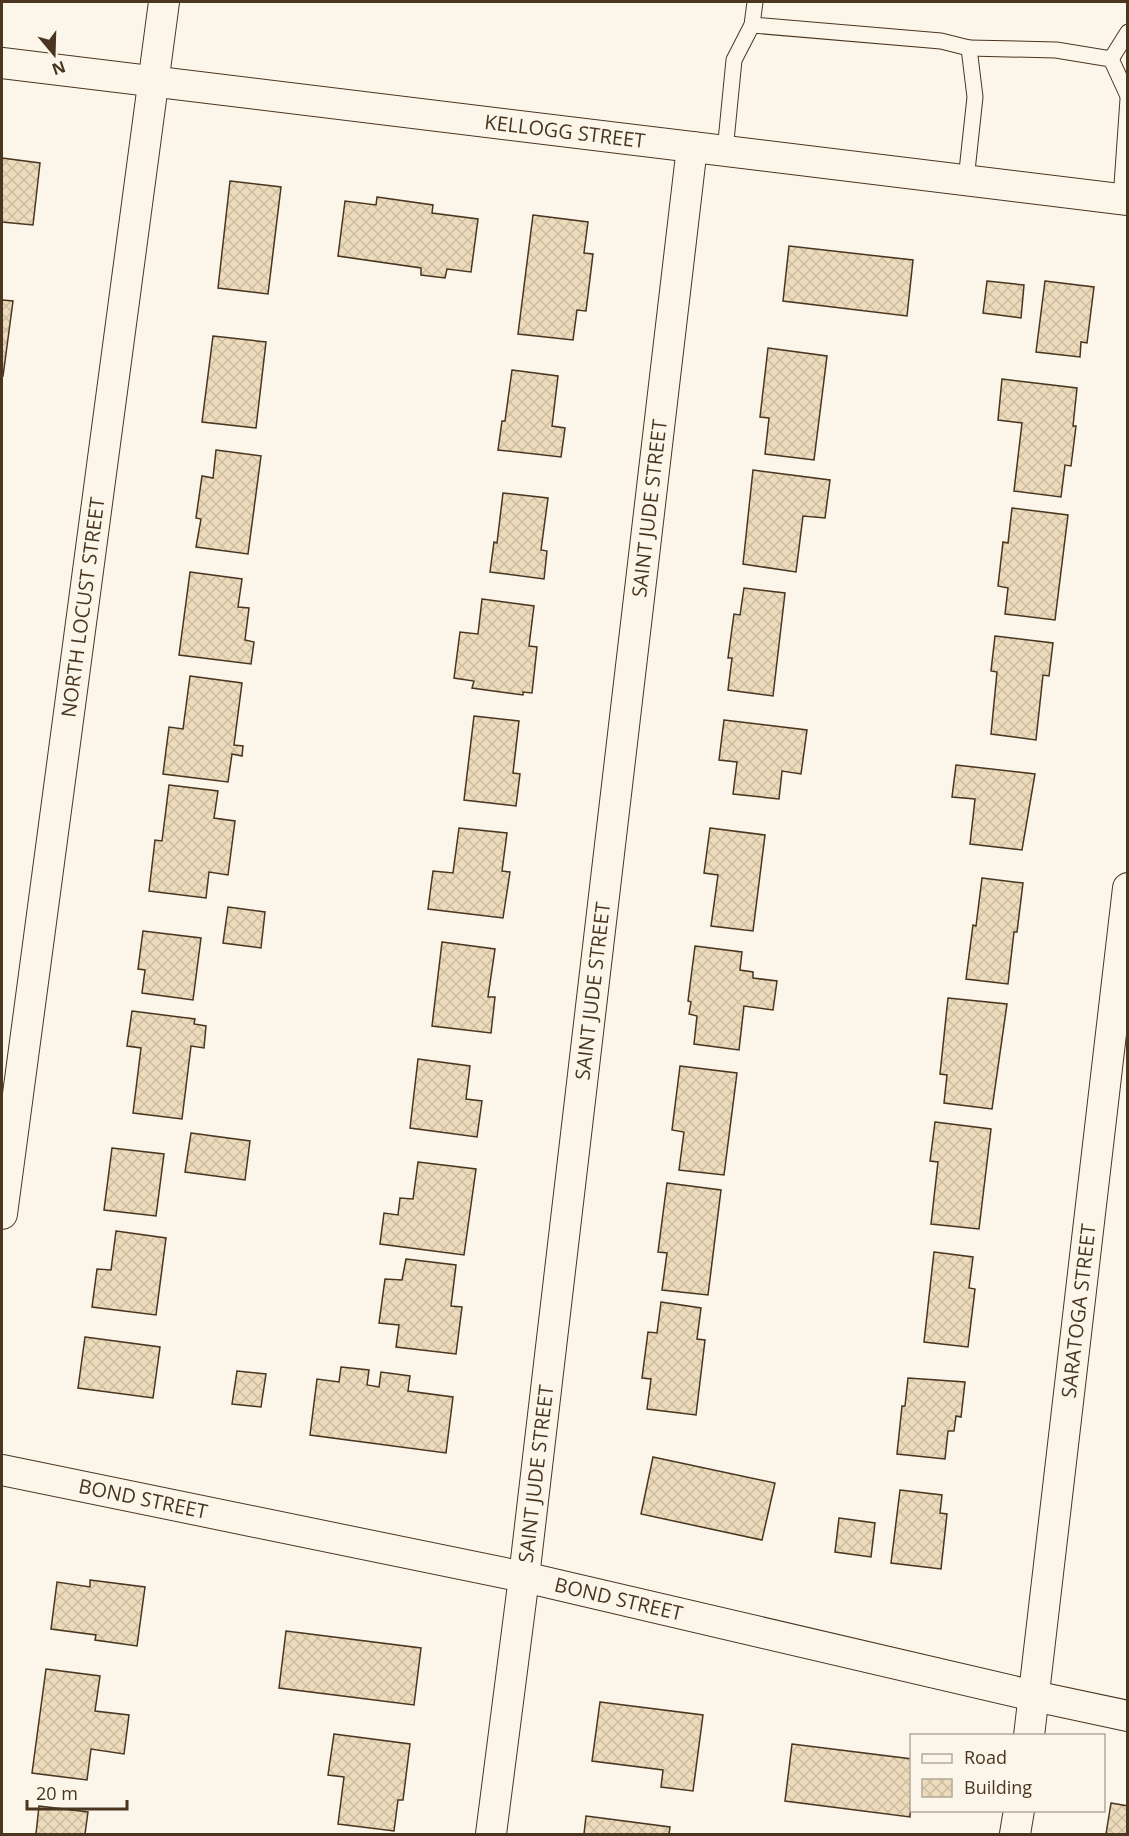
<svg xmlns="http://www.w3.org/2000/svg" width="1129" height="1836" font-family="'Open Sans',sans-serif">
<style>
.building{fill:url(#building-cross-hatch);stroke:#4a3520;stroke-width:1.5}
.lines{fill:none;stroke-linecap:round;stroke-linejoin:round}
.lane-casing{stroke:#4a3520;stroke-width:17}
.street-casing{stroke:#4a3520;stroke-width:32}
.lane{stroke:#fbf6e9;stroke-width:15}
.street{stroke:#fbf6e9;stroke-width:30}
.labels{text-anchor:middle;stroke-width:4.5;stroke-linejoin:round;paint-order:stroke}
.street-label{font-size:20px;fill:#4a3520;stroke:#fbf6e9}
</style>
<defs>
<pattern id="building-cross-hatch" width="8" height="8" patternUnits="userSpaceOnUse" patternTransform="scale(1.5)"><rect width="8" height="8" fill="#ecdcbc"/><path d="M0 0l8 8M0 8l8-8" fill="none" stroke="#ccbda1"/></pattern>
</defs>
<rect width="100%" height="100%" fill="#fbf6e9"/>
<g class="building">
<path d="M2 158 40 163 33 225 2 222Z"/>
<path d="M230 181 281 187 268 294 218 288Z"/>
<path d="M377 197 433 205 432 213 478 219 471 272 447 269 445 278 421 275V268L338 256 345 201 376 205Z"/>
<path d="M533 215 588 222 584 253 593 254 586 311 577 310 573 340 518 334Z"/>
<path d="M789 246 913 260 907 316 783 301Z"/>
<path d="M987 281 1024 285 1021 318 983 313Z"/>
<path d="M1045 281 1094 287 1087 343 1081 342 1080 357 1036 352Z"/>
<path d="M2 300 13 301 3 376H2Z"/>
<path d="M213 336 266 342 256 428 202 422Z"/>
<path d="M768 348 827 356 814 460 765 454 769 418 760 417Z"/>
<path d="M512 370 558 376 552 426 565 428 561 457 498 450 502 421H505Z"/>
<path d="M1002 379 1077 388 1073 426H1076L1071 466 1065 465 1061 497 1014 491 1022 423 998 420Z"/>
<path d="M216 450 261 456 248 554 196 547 201 519 196 518 202 476 213 478Z"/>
<path d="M753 470 830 480 825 518 803 516 796 572 743 564Z"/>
<path d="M503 493 548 498 541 550 547 551 544 579 490 572 494 542 497 543Z"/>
<path d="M1012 508 1068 515 1055 620 1005 614 1008 588 998 586 1003 542 1008 543Z"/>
<path d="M190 572 242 579 238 607 249 608 245 640 254 642 251 664 179 655Z"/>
<path d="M744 588 785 593 773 696 728 690 732 658H728L734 614 740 615Z"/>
<path d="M482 599 534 606 529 646 537 647 532 693 523 692V695L472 688 474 681 454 678 460 632 478 634Z"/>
<path d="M995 636 1053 643 1049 676 1043 675 1036 740 991 734 997 672 991 671Z"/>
<path d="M190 676 242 683 234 745 243 746 242 756 232 754 228 782 163 774 169 727 183 729Z"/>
<path d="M474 716 519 721 513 773 520 774 516 806 464 800Z"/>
<path d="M724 720 807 730 801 774 782 771 779 799 733 794 737 762 719 760Z"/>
<path d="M956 765 1035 774 1022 850 970 844 975 799 952 797Z"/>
<path d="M169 785 218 791 214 818 235 821 228 875 209 872 206 898 149 891 155 840 162 841Z"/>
<path d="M459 828 507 833 502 871 510 872 503 918 428 909 433 871 453 873Z"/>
<path d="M710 828 765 835 753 931 711 926 718 875 704 873Z"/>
<path d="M982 878 1023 883 1017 932H1014L1008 984 966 979 973 925 976 926Z"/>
<path d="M228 907 265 912 261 948 223 943Z"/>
<path d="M143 931 201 938 193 1000 142 993 145 970 138 969Z"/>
<path d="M442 942 495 949 488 997H495L491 1033 432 1026Z"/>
<path d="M695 946 742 952 740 970 753 972V978L777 981 773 1010 744 1006 739 1050 694 1044 697 1016 689 1014 691 1002 688 1001Z"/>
<path d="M948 998 1007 1004 992 1109 944 1103 947 1075 940 1074Z"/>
<path d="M132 1011 195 1019 194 1024 206 1026 204 1048 191 1046 182 1119 133 1113 141 1048 127 1046Z"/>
<path d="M418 1059 470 1066 466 1099 482 1101 477 1137 410 1128Z"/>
<path d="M680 1066 737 1073 724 1175 679 1170 684 1132 672 1130Z"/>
<path d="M935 1122 991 1129 979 1229 931 1224 938 1162 930 1161Z"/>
<path d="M191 1133 250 1141 245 1180 185 1172Z"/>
<path d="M112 1148 164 1154 156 1216 104 1210Z"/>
<path d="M418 1162 476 1169 464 1255 380 1244 384 1213 398 1215 400 1198 413 1199Z"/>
<path d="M667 1183 721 1190 708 1295 662 1290 667 1253 658 1252Z"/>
<path d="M116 1231 166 1238 156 1315 92 1307 97 1269 111 1270Z"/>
<path d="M934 1252 973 1257 969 1288 975 1289 968 1347 924 1342Z"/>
<path d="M406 1259 456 1265 451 1306 462 1307 456 1354 396 1347 399 1325 379 1323 385 1279 402 1280Z"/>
<path d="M661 1302 701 1308 697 1339 705 1340 696 1415 647 1409 651 1379 642 1378 648 1332 657 1333Z"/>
<path d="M85 1337 160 1347 153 1398 78 1388Z"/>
<path d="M341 1367 369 1370 367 1385 379 1387 381 1372 410 1376 408 1391 453 1397 446 1453 310 1435 317 1379 339 1382Z"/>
<path d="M237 1371 266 1374 261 1407 232 1404Z"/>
<path d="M908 1378 965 1382 961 1417 956 1416 954 1431H948L945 1459 897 1454 902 1406H905Z"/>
<path d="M653 1457 775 1483 762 1540 641 1514Z"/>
<path d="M900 1490 942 1495 940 1513 947 1514 941 1569 891 1563Z"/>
<path d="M839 1518 875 1523 871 1557 835 1552Z"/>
<path d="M90 1580 145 1587 137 1646 95 1640 96 1635 51 1629 57 1582 90 1587Z"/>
<path d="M286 1631 421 1648 414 1705 279 1688Z"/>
<path d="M46 1669 100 1676 95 1711 129 1715 124 1754 91 1749 87 1780 32 1773Z"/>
<path d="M600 1702 703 1715 693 1791 661 1787 663 1770 592 1761Z"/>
<path d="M334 1734 410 1744 403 1800H398L394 1831 338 1824 344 1777 328 1775Z"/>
<path d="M792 1744 912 1759 910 1817 785 1801Z"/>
<path d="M1111 1803 1128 1806V1834H1106Z"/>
<path d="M39 1806 88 1812 85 1834H36Z"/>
<path d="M586 1816 670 1827 669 1834H584Z"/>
</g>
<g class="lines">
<defs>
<g id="lane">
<path d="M752 25 941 41 969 48 975 97 966 180"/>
<path d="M969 48 1056 50 1111 59 1128 96"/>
<path d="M1111 59 1128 32"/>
<path d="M725 151 734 60 752 25 755 2"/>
<path d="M1121 199 1128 99"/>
</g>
<g id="street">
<path id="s1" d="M2 63 1128 200"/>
<path id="s2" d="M2 1214 164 2"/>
<path id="s3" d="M2 1470 524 1577 1034 1696 1128 1716"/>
<path id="s4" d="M1029 1736 1128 888"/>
<path id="s5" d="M491 1834 524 1577 692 147"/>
<path d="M1015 1834 1019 1810"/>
</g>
</defs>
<use href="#lane" class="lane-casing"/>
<use href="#street" class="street-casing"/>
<use href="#lane" class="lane"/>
<use href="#street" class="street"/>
</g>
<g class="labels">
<g class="street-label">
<text dy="7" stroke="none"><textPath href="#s1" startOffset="567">KELLOGG STREET</textPath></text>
<text dy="7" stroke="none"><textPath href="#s5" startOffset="1335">SAINT JUDE STREET</textPath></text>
<text dy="7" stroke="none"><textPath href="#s2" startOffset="612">NORTH LOCUST STREET</textPath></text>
<text dy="7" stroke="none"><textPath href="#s5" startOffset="849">SAINT JUDE STREET</textPath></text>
<text dy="7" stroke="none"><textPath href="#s4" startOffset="428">SARATOGA STREET</textPath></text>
<text dy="7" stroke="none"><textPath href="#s5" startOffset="363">SAINT JUDE STREET</textPath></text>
<text dy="7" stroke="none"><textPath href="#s3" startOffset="144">BOND STREET</textPath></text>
<text dy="7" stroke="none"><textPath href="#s3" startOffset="630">BOND STREET</textPath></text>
</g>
</g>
<rect width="1129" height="1836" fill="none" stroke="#4a3520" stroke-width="6"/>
<rect x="910" y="1734" width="195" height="78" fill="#fbf6e9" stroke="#b4a999" stroke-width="1.5"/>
<rect x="922" y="1754" width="30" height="9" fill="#fbf6e9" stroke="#b4a999" stroke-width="1.5"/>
<text x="964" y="1764" font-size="18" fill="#4a3520">Road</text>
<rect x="922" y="1779" width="30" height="18" fill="url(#building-cross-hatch)" stroke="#b4a999" stroke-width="1.5"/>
<text x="964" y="1794" font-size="18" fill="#4a3520">Building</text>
<g transform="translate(54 54) rotate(161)" stroke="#fbf6e9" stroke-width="4.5" paint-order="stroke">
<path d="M0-4.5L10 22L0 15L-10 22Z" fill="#4a3520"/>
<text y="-9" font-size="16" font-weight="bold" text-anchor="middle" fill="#4a3520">N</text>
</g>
<path d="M27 1800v9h100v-9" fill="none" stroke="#4a3520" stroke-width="3"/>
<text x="36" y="1800" font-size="18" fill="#4a3520" stroke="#fbf6e9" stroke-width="4.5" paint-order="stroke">20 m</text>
</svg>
